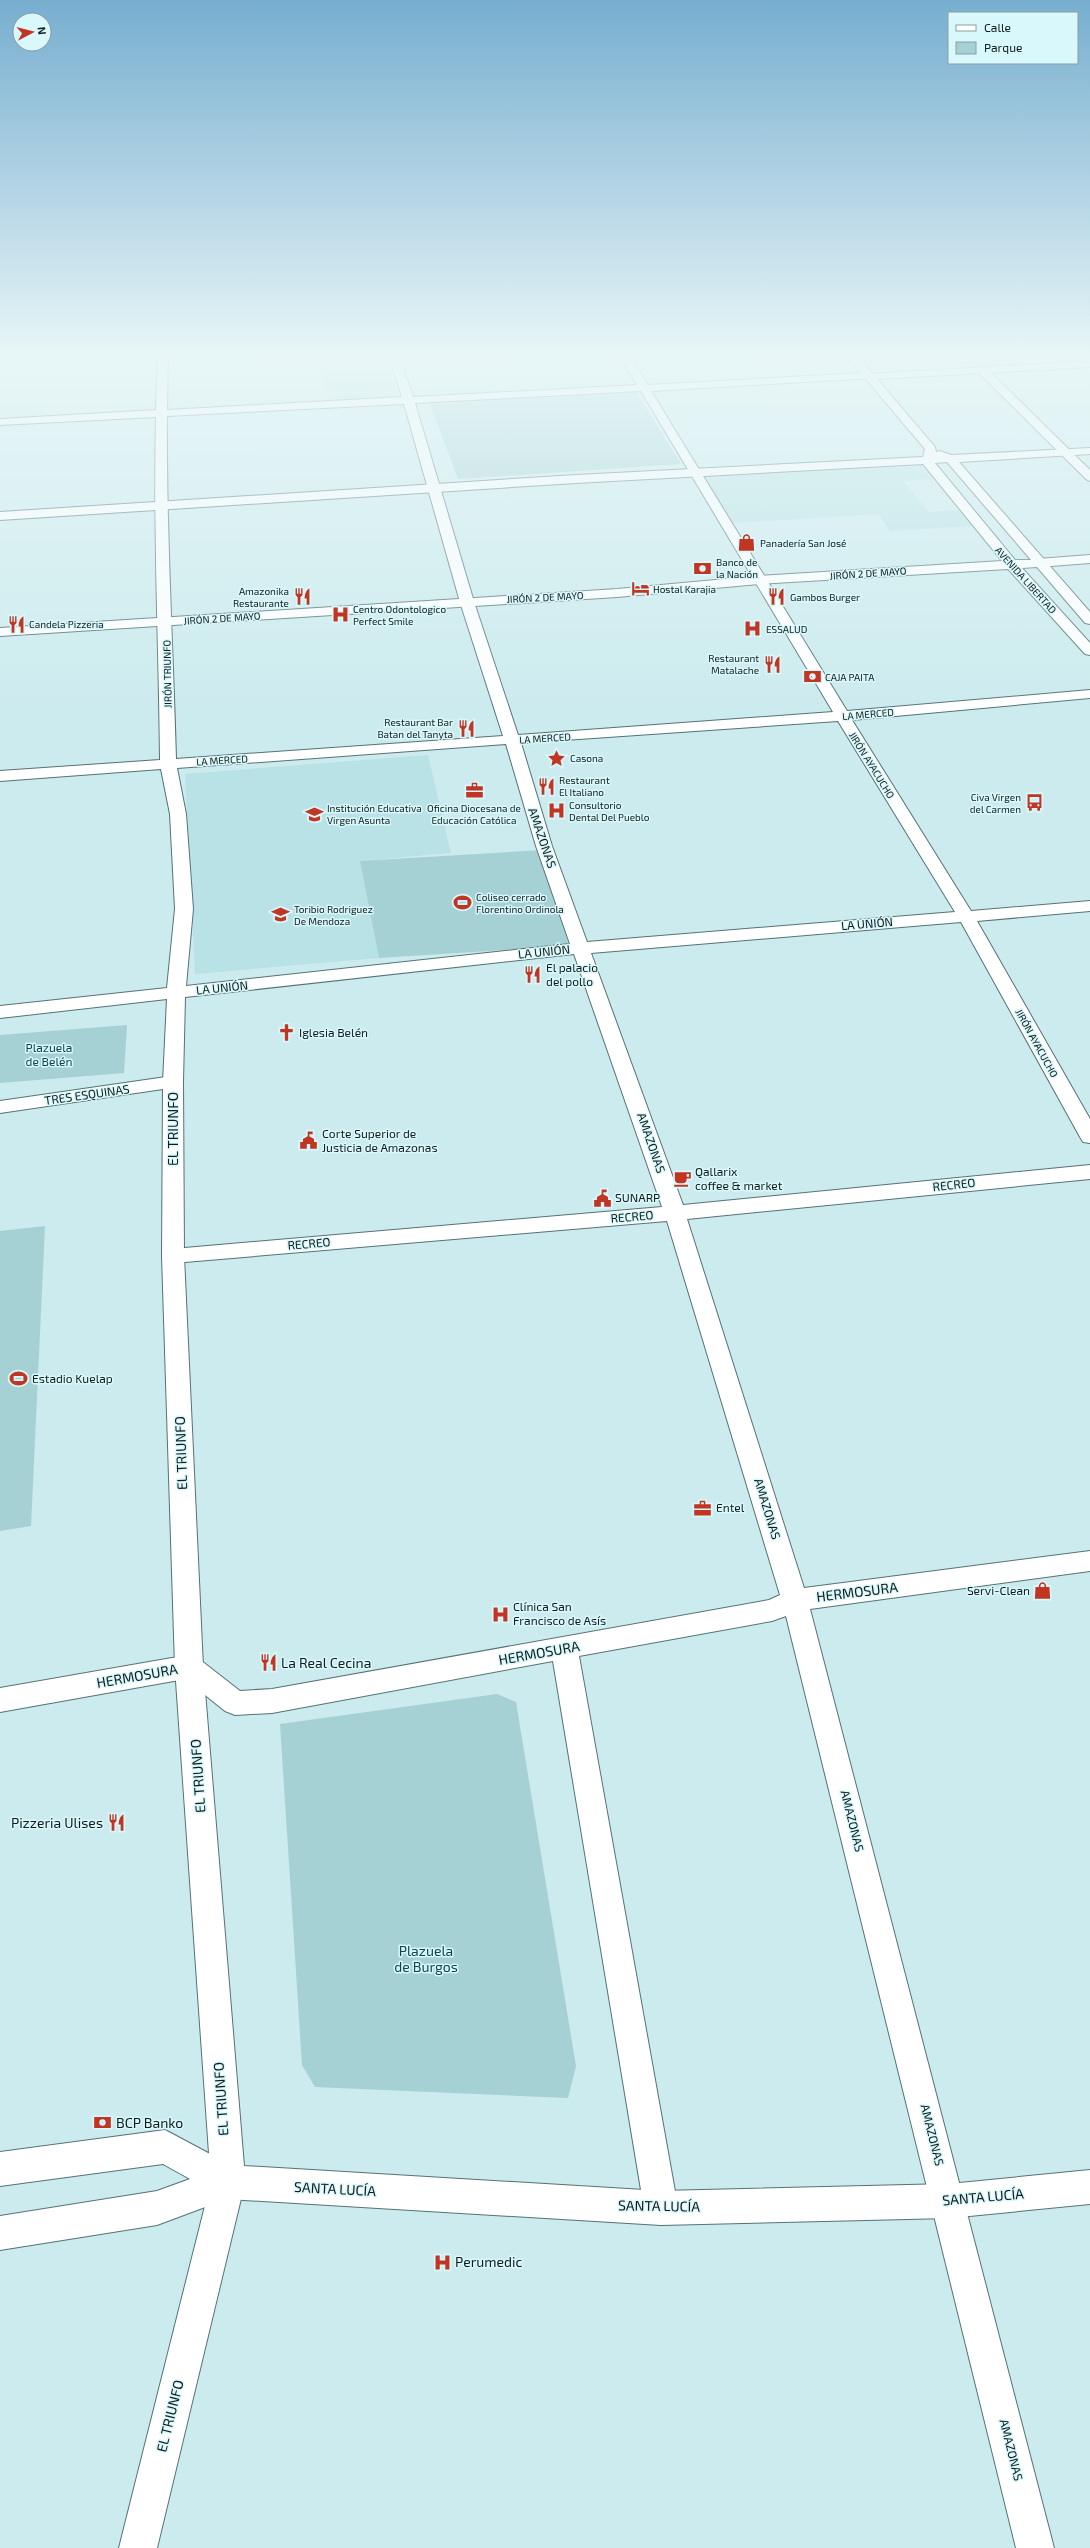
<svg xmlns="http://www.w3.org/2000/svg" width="1090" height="2548" font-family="'Exo 2',sans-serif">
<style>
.built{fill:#b9e2e6}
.green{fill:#a5d1d5}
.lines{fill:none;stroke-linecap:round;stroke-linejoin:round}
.minor-casing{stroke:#567274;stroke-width:2}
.major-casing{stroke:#567274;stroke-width:2}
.highway-casing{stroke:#567274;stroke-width:2}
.minor{fill:#fff;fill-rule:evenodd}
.major{fill:#fff;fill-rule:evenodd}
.highway{fill:#fff;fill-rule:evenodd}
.labels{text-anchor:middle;stroke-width:3;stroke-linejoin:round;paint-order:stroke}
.far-poi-label{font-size:10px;fill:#111c1d;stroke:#d9f8fb;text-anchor:start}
.far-street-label{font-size:10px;fill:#111c1d;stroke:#d9f8fb}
.street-label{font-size:12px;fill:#111c1d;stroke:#d9f8fb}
.poi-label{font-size:12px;fill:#111c1d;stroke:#d9f8fb;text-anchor:start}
.park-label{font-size:12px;fill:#0f4449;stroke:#d9f8fb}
.near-street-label{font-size:14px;fill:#111c1d;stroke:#d9f8fb}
.near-poi-label{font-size:14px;fill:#111c1d;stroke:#d9f8fb;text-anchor:start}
.near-park-label{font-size:14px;fill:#0f4449;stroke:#d9f8fb}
</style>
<rect width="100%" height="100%" fill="#ccebee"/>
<g class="built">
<path d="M391 371 398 400 328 403 323 374Z"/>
<path d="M920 464 933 479 903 481 929 512 963 510 975 526 890 531 878 514 732 523 704 476Z"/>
<path d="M428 755 451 853 361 861 379 958 195 974 185 774Z"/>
</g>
<g class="green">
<path d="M636 392 681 464 458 479 430 404Z"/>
<path d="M542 850 569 946 379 958 360 861Z"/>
<path d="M127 1025 124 1073 0 1083V1035Z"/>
<path d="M45 1226 31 1526 0 1531V1231Z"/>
<path d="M497 1694 516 1702 576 2066 568 2098 315 2087 302 2065 280 1724Z"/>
</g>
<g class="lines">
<defs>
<g id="minor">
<path d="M158 354H168L167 410 402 397 388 354H398L413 397 637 385 619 354H629L648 385 861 373 845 354H856L873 374V378L651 391 847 711 1090 690V698L852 720 971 911 1090 901V911L977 921 1090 1119V1143L1083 1142 1080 1137 961 922 591 953 683 1205 1090 1165V1179L687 1219 804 1588 1090 1551V1571L810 1609 1054 2548H1016L786 1616 772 1621 579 1656 678 2208 673 2220 661 2225 649 2220 644 2208 553 1661 272 1713 235 1715 225 1711 185 1679 0 1712V1688L189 1655 199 1659 240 1691 272 1689 769 1600 780 1595 667 1221 173 1263 165 1261 162 1256 165 1251 173 1249 662 1207 574 954 185 997 183 1082 180 1086H166L163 1082 167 999 0 1018V1006L167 988 175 909 170 814 161 769 0 781V771L160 760C159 646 153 531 156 417L0 425V419L156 410ZM641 391 833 712 518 735 474 602 415 403ZM404 404 460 602 503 736 176 759C173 645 166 531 167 416ZM838 721 955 912 587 942 552 846 521 743ZM506 744 536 846 570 944 186 986 193 909 186 814 177 768Z"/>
<path d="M1074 354H1085L1090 359V367Z"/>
<path d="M982 367 986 368 1090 470V481L1086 479 978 372 977 370Z"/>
<path d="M1090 555V563L1038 567 1032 563 1038 559Z"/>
<path d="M165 2130 240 2170 245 2182 240 2194 157 2225 0 2250V2216L157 2191 190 2179 163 2164 0 2186V2152Z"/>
</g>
<g id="major">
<path d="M1090 361V367L877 379 935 447 936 452 940 451 951 455 1090 448V454L959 462 1090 612V624L1085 623 1037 567 1022 568 1090 643V655L1085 654 1008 569 759 584 617 597 0 636V628L617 589 759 576 1002 561 923 464 576 483 0 520V512L576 475 923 457 925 449 865 378V374ZM947 462 1031 560H1015L935 463Z"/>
<path d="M228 2165 240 2170 245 2182 157 2548H119L211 2182 216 2170Z"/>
</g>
<path id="highway" d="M173 1076 180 1078 183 1082 184 1256 203 1667 244 2166 661 2191 949 2184 1090 2170V2204L949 2218 661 2225 228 2199 216 2194 211 2182 175 1667 162 1256 163 1089 0 1113V1101Z"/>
</defs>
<use href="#minor" class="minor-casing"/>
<use href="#major" class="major-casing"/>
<use href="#highway" class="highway-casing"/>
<use href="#minor" class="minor"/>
<use href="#major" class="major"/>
<use href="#highway" class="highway"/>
</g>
<linearGradient id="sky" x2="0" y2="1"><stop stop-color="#77aed0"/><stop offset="0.5" stop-color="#e8f6f7"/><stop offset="1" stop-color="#e8f6f7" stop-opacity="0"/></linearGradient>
<rect width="1090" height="711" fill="url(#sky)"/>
<defs>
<symbol id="shop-bare" viewBox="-9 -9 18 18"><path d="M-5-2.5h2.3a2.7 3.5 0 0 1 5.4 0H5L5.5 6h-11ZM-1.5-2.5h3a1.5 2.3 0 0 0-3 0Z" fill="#c23523" stroke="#d9f8fb" stroke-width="2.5" paint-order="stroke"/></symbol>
<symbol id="bank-bare" viewBox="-9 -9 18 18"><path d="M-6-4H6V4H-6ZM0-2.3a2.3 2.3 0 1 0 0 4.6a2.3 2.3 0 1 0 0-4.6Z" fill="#c23523" stroke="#d9f8fb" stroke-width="2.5" paint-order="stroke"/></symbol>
<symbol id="hotel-bare" viewBox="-9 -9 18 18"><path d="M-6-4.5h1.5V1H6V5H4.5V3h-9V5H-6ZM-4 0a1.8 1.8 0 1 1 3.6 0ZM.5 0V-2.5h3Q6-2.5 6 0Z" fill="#c23523" stroke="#d9f8fb" stroke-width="2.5" paint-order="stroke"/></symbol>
<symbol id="restaurant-bare" viewBox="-9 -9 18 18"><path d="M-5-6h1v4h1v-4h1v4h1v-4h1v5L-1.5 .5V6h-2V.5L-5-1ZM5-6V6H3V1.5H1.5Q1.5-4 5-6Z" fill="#c23523" stroke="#d9f8fb" stroke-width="2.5" paint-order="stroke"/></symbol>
<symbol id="hospital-bare" viewBox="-9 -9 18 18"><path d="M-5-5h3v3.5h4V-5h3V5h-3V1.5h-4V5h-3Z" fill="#c23523" stroke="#d9f8fb" stroke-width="2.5" paint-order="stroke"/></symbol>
<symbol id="sight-bare" viewBox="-9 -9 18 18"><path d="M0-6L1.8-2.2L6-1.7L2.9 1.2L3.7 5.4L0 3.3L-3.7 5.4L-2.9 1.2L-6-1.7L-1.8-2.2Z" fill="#c23523" stroke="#d9f8fb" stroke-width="2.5" paint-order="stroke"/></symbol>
<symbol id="office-bare" viewBox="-9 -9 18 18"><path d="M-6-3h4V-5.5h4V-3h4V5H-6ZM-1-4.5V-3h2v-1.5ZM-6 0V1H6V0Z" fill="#c23523" stroke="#d9f8fb" stroke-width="2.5" paint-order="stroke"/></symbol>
<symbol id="bus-bare" viewBox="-9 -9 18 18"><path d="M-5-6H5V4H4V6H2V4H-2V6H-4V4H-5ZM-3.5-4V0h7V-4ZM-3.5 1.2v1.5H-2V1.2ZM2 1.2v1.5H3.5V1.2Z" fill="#c23523" stroke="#d9f8fb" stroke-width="2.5" paint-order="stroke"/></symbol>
<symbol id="school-bare" viewBox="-9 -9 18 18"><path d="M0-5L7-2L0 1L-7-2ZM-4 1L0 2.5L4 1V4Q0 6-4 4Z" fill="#c23523" stroke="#d9f8fb" stroke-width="2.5" paint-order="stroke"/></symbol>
<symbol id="stadium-bare" viewBox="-9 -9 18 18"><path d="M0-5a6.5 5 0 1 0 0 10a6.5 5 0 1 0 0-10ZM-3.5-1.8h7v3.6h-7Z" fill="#c23523" stroke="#d9f8fb" stroke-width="2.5" paint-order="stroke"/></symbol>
<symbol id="university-bare" viewBox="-9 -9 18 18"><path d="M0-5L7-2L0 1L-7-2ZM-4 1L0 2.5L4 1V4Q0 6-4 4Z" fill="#c23523" stroke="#d9f8fb" stroke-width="2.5" paint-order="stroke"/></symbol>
<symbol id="church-bare" viewBox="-9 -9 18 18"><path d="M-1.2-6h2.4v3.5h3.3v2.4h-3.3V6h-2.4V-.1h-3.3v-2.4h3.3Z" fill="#c23523" stroke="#d9f8fb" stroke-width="2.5" paint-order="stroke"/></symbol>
<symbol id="civic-bare" viewBox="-9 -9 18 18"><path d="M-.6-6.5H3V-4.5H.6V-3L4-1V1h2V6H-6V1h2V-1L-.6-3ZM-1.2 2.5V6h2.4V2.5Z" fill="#c23523" stroke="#d9f8fb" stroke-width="2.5" paint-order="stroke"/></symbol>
<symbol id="cafe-bare" viewBox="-9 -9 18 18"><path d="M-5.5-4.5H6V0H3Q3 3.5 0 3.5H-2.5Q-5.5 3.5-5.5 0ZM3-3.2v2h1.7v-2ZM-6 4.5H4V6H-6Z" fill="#c23523" stroke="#d9f8fb" stroke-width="2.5" paint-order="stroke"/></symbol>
</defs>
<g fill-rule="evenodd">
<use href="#shop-bare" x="734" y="530" width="25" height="25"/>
<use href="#bank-bare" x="690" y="556" width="25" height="25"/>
<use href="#hotel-bare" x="628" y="576" width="25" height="25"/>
<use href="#restaurant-bare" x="290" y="584" width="25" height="25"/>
<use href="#restaurant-bare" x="764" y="584" width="25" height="25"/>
<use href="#hospital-bare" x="328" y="602" width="25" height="25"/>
<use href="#restaurant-bare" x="4" y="612" width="25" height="25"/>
<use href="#hospital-bare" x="740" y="616" width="25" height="25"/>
<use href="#restaurant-bare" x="760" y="652" width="25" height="25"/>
<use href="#bank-bare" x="800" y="664" width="25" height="25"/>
<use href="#restaurant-bare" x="454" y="716" width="25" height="25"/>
<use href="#sight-bare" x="544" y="746" width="25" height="25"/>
<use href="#restaurant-bare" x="534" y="774" width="25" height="25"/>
<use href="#office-bare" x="462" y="778" width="25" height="25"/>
<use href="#bus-bare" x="1022" y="790" width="25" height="25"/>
<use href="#hospital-bare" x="544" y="798" width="25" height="25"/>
<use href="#school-bare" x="302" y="802" width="25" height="25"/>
<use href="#stadium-bare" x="450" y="890" width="25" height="25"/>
<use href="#university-bare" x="268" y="902" width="25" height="25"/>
<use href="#restaurant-bare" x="520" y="962" width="25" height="25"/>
<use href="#church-bare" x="274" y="1020" width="25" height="25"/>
<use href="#civic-bare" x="296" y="1128" width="25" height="25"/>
<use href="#cafe-bare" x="670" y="1166" width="25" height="25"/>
<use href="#civic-bare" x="590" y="1186" width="25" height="25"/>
<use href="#stadium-bare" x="6" y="1366" width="25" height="25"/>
<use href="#office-bare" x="690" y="1496" width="25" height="25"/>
<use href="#shop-bare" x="1030" y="1578" width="25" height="25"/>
<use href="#hospital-bare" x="488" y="1602" width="25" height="25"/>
<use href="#restaurant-bare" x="256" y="1650" width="25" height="25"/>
<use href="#restaurant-bare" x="104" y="1810" width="25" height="25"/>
<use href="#bank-bare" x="90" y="2110" width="25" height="25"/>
<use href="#hospital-bare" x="430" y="2250" width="25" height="25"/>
</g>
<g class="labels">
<g class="far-poi-label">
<text x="760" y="547">Panadería San José</text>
<text x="716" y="566">Banco de<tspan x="716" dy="12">la Nación</tspan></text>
<text x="653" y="593">Hostal Karajia</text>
<text x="289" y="595" text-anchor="end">Amazonika<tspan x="289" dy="12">Restaurante</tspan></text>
<text x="790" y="601">Gambos Burger</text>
<text x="353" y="613">Centro Odontologico<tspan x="353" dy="12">Perfect Smile</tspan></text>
<text x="29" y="628">Candela Pizzeria</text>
<text x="766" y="633">ESSALUD</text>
<text x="759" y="662" text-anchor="end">Restaurant<tspan x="759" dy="12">Matalache</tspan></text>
<text x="825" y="681">CAJA PAITA</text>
<text x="453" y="726" text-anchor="end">Restaurant Bar<tspan x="453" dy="12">Batan del Tanyta</tspan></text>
<text x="570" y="762">Casona</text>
<text x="559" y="784">Restaurant<tspan x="559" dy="12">El Italiano</tspan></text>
<text x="1021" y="801" text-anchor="end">Civa Virgen<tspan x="1021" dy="12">del Carmen</tspan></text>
<text x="569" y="809">Consultorio<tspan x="569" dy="12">Dental Del Pueblo</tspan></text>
<text x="327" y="812">Institución Educativa<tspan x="327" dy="12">Virgen Asunta</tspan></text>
<text x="474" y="812" text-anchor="middle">Oficina Diocesana de<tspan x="474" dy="12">Educación Católica</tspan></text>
<text x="476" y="901">Coliseo cerrado<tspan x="476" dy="12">Florentino Ordinola</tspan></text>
<text x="294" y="913">Toribio Rodriguez<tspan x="294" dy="12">De Mendoza</tspan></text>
</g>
<g class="far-street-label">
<text transform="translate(868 573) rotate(-4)" y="4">JIRÓN 2 DE MAYO</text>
<text transform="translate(1026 580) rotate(48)" y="4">AVENIDA LIBERTAD</text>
<text transform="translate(545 597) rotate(-3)" y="4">JIRÓN 2 DE MAYO</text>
<text transform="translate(222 618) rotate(-4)" y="4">JIRÓN 2 DE MAYO</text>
<text transform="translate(167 674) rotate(-91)" y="4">JIRÓN TRIUNFO</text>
<text transform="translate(868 714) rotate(-5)" y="4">LA MERCED</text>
<text transform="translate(545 738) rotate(-4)" y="4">LA MERCED</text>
<text transform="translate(222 760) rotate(-4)" y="4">LA MERCED</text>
<text transform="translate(872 765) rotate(58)" y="4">JIRÓN AYACUCHO</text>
<text transform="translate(1037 1043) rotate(61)" y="4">JIRÓN AYACUCHO</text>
</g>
<g class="street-label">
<text transform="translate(542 838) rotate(71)" y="4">AMAZONAS</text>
<text transform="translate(867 924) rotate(-5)" y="4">LA UNIÓN</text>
<text transform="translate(544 952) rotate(-6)" y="4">LA UNIÓN</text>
<text transform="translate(222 988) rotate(-6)" y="4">LA UNIÓN</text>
<text transform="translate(87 1095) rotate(-8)" y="4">TRES ESQUINAS</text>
<text transform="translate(651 1143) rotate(71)" y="4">AMAZONAS</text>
<text transform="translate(954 1185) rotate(-6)" y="4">RECREO</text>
<text transform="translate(632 1217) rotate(-5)" y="4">RECREO</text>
<text transform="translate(309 1244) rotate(-5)" y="4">RECREO</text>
<text transform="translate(767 1509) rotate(73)" y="4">AMAZONAS</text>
<text transform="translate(852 1821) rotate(76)" y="4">AMAZONAS</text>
<text transform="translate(932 2135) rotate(76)" y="4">AMAZONAS</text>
<text transform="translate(1011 2450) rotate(76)" y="4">AMAZONAS</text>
</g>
<g class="poi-label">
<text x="546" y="972">El palacio<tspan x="546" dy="14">del pollo</tspan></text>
<text x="299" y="1037">Iglesia Belén</text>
<text x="322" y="1138">Corte Superior de<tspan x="322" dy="14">Justicia de Amazonas</tspan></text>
<text x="695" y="1176">Qallarix<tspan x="695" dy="14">coffee &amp; market</tspan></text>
<text x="615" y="1202">SUNARP</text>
<text x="32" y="1383">Estadio Kuelap</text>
<text x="716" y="1512">Entel</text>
<text x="1030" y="1595" text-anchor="end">Servi-Clean</text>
<text x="513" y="1611">Clínica San<tspan x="513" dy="14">Francisco de Asís</tspan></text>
</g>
<g class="park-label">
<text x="49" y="1052">Plazuela<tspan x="49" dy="14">de Belén</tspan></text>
</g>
<g class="near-street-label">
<text transform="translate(173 1129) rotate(-90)" y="5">EL TRIUNFO</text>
<text transform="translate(181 1453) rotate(-92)" y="5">EL TRIUNFO</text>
<text transform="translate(857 1592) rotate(-7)" y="5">HERMOSURA</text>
<text transform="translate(539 1653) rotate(-10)" y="5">HERMOSURA</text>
<text transform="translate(137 1676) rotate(-10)" y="5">HERMOSURA</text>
<text transform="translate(198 1776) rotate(-94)" y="5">EL TRIUNFO</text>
<text transform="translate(221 2099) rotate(-94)" y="5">EL TRIUNFO</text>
<text transform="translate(335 2189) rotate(3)" y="5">SANTA LUCÍA</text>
<text transform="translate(983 2197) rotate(-5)" y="5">SANTA LUCÍA</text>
<text transform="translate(659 2206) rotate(1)" y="5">SANTA LUCÍA</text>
<text transform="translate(170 2416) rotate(-76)" y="5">EL TRIUNFO</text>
</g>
<g class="near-poi-label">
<text x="281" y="1668">La Real Cecina</text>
<text x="103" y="1828" text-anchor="end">Pizzeria Ulises</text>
<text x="116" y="2128">BCP Banko</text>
<text x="455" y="2267">Perumedic</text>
</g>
<g class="near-park-label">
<text x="426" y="1956">Plazuela<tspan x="426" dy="16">de Burgos</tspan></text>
</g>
</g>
<rect x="948" y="12" width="130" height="52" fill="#d9f8fb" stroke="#89a0a2"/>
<rect x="956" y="25" width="20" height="6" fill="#ffffff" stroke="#89a0a2"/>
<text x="984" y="32" font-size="12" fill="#111c1d">Calle</text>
<rect x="956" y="42" width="20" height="12" fill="#a5d1d5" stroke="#89a0a2"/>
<text x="984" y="52" font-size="12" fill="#111c1d">Parque</text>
<g transform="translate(32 32) rotate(83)"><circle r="19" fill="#d9f8fb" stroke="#89a0a2"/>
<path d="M0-3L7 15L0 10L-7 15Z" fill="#c23523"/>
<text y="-6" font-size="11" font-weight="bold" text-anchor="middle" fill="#111c1d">N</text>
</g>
</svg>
